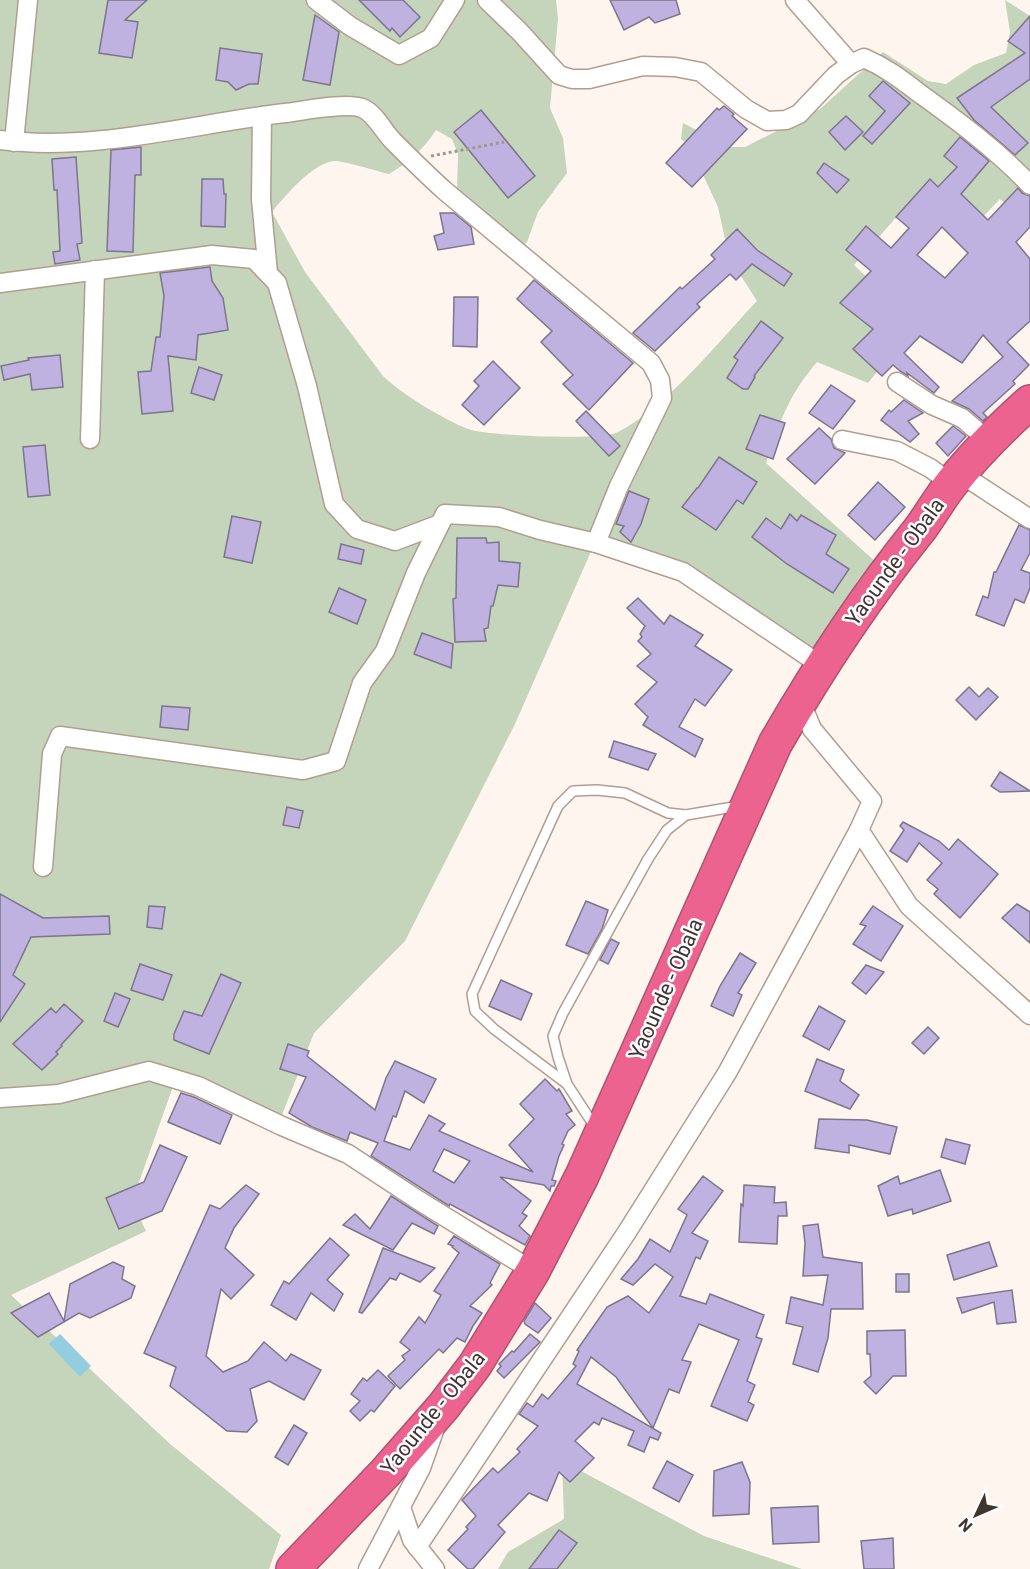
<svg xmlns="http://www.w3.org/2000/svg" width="1030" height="1569" font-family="Roboto,sans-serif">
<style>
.green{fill:#c4d5bb}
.water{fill:#93cde0}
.building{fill:#c0b2e0;stroke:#7c758b;stroke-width:1.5;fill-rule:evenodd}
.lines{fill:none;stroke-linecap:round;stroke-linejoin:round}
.lane-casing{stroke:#b39d8e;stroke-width:12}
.street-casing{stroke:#b39d8e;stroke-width:21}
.highway-casing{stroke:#af536e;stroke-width:36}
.path{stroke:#a19791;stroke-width:3;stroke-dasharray:3 3;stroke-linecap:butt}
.lane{stroke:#fff;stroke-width:9}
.street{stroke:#fff;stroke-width:18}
.highway{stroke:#ec6390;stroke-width:33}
.labels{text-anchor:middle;stroke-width:5;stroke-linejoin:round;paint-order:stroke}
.street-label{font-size:21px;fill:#3e352f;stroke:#fff}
</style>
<rect width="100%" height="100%" fill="#fff5ef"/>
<g class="green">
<path d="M0 0H556L558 19 550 108 563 138 567 173 538 212 527 242 515 252 465 205 457 189 458 154 452 139 436 130C423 150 409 162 389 174 376 171 343 160 333 161 312 164 285 196 272 212L305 272 383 376C403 395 443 419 468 429 487 436 602 441 618 432 668 406 717 343 757 301L729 257 718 207 689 145 681 139 683 123 729 147H745L820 109 883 52 928 81 946 84 974 65 1006 53 1010 32 1005 0 1030 16V225L1000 199 976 224 924 186 854 265 916 325 868 383 817 362C788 396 780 421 766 463L888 573 825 661 683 572 593 547 515 724 405 941 314 1033 280 1120 176 1078 132 1202 146 1231 11 1295 169 1443 281 1535 269 1569H0Z"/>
<path d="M562 1461 704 1536 802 1569H498L508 1552 564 1519Z"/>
</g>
<path class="water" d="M60 1334 91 1366 80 1377 49 1344Z"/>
<g class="building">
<path d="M108 0H147L125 20 138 22 132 58 99 53Z"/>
<path d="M359 0H403L420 17 400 37 392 28 390 31Z"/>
<path d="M610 0H676L680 14 655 23 649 17 624 30Z"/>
<path d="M315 15 339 32 330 85 303 80Z"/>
<path d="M1030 16V79L991 107 1028 143 1015 155 974 120 957 98 1025 53 1008 41Z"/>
<path d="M220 48 262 54 258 84H249L236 90 228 82 216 80Z"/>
<path d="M883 81 910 103 872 144 863 136 885 111 869 96Z"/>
<path d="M724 106 734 114 732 116 747 129 692 187 666 163 717 108 719 110Z"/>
<path d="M481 110 535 176 508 198 454 132Z"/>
<path d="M846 116 863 132 845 150 829 132Z"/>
<path d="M960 137 989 161 961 194 988 220 1018 188 1022 193 1030 196V227L1016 242 1030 259V321L1007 342 1029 365 1013 381 1015 384 983 413 987 417 983 421 969 409 952 401 1003 357 983 335 962 363 920 336 904 353 939 387 934 393 907 373 908 376 900 371 893 365 882 376 853 349 873 329 840 303 871 271 846 250 866 226 891 248 909 228 896 217 930 179 938 187 957 167 944 156ZM942 227 968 253 945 278 917 255Z"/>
<path d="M141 147V175H135L133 252 107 251 111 150Z"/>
<path d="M76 157 82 243 77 244 80 260 55 264 53 252 60 251 57 190H54L52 159Z"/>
<path d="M824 163 849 180 837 193 817 173Z"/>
<path d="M202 179H223L224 194H226L225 227 201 226Z"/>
<path d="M440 213H454L471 227 474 244 438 250 434 236 444 233Z"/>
<path d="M737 229 757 250 792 274 784 286 752 264 736 280 730 274 697 304 700 307 655 351 633 333 680 287 682 289 715 259 711 255Z"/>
<path d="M210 267 212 281 223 298 228 330 198 335 196 360 168 356 173 411 142 414 138 372 151 371 156 337H160L164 296 160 273Z"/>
<path d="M534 280 633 363 589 410 563 384 573 375 541 342 552 331 517 299Z"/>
<path d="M454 297H478L477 347 453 346Z"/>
<path d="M761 321 783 338 754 376 755 377 748 389H743L727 378 738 360 734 357Z"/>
<path d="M60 355 63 387 32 390 30 374 4 380 1 366 29 360 28 358Z"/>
<path d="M493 361 520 388 484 425 462 405 479 386 474 381Z"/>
<path d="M199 367 222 375 214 400 191 393Z"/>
<path d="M831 385 855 401 833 429 809 413Z"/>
<path d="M904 400 923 413 908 421 919 434 910 442 881 420 889 410 891 412Z"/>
<path d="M586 411 620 446 609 456 576 421Z"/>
<path d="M760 415 785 423 773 459 746 449Z"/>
<path d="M953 426 966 436 948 456 936 443Z"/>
<path d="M819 428 831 439 834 448 845 453 815 484 787 459Z"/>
<path d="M45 445 50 495 28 497 23 447Z"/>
<path d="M719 457 757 482 743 504 737 500 716 530 682 507 697 488H698Z"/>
<path d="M878 482 905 507 875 540 848 515Z"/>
<path d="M629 491 649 499 641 524 631 542 620 532 624 526 616 524Z"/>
<path d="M790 514 797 521 801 515 836 535 826 554 849 569 833 593 787 564 752 537 766 518 781 529Z"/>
<path d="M232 516 261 522 252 563 224 557Z"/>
<path d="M1019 525 1030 530V553L1021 570 1030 573V588L1024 603 1015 599 1004 626 976 615 983 596 988 598 994 572H996Z"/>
<path d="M457 538H486L487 543 499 542V561L520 563 518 587 498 585 493 606H491L488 628 484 629 486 641 455 642 453 599 456 598Z"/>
<path d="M341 544 364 550 361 564 338 559Z"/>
<path d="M339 588 366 600 357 624 329 612Z"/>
<path d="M638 598 664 624 670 615 703 635 695 646 732 670 705 706 695 699 679 727 703 739 695 757 643 725 648 717 635 704 657 682 637 666 651 654 638 641 642 637 640 634 645 626 627 608Z"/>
<path d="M422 633 453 644 451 668 414 654Z"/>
<path d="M969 687 979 697 988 688 998 697 976 720 956 700Z"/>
<path d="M162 706 190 708 188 730 160 727Z"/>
<path d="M614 741 656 754 648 770 609 757Z"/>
<path d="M1000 772 1030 791 1000 792 991 786Z"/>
<path d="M287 807 303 811 299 828 283 825Z"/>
<path d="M903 822 939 841 949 850 958 839 998 874 960 918 934 894 938 889 927 880 942 863 919 843 907 862 890 851 904 830 900 826Z"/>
<path d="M0 894 43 918 109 916 110 934 31 937 13 975 25 984 0 1022Z"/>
<path d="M586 901 608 910 602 929 588 954 566 945Z"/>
<path d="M1017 904 1030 912V943L1002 918Z"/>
<path d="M149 906 165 907 162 929 147 927Z"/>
<path d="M873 906 903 926 881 961 853 944 866 926 860 924Z"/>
<path d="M611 939 619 943 608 964 600 960Z"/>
<path d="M740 953 756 963 738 993 742 995 733 1016 711 1006 720 986Z"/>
<path d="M140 964 172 975 163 1000 131 990Z"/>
<path d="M866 965 884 972 866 994 852 983Z"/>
<path d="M221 974 241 983 209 1054 174 1040V1034L184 1011 202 1016Z"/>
<path d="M501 980 532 994 521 1020 489 1006Z"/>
<path d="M115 993 130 999 118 1027 104 1021Z"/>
<path d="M64 1004 83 1021 61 1045 62 1046 56 1052 58 1054 42 1070 13 1044 51 1008 56 1013Z"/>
<path d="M819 1006 845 1021 829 1050 803 1036Z"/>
<path d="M928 1027 939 1038 924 1054 912 1043Z"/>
<path d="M288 1044 309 1051 307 1056 375 1110 386 1078 395 1061 436 1079 424 1103 405 1091 396 1117 393 1116 384 1141 410 1150 429 1115 445 1124 439 1131 533 1172 509 1145 534 1119 520 1104 545 1079 557 1091 559 1089 572 1111 566 1114 575 1125 568 1131 562 1144 564 1145 559 1156 552 1180 556 1181 554 1186H551L550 1191 544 1185 500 1177 531 1201 522 1213 527 1216 519 1226 530 1236 525 1245 450 1204 449 1206 371 1156 378 1143 350 1132 347 1141 312 1127 289 1113 306 1077 280 1069ZM444 1149 470 1161 454 1183 433 1171Z"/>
<path d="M817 1059 844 1070 840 1081 859 1095 850 1109 805 1091Z"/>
<path d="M181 1093 194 1097 232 1115 220 1144 168 1122Z"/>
<path d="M819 1119 867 1120 897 1127 890 1154 849 1145V1153L815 1148Z"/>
<path d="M946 1139 970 1145 965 1164 941 1157Z"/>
<path d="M160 1145 187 1157 162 1211 119 1229 106 1198 144 1182Z"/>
<path d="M940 1170 951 1201 913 1214 912 1209 888 1216 878 1186 898 1176 900 1184Z"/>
<path d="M703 1176 723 1191 692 1233 708 1241 700 1259 696 1257 680 1296 706 1304 710 1294 764 1315 756 1337 762 1339 747 1381 755 1385 748 1402 754 1405 747 1421 711 1406 739 1340 699 1324 682 1360 691 1362 679 1393 669 1389 653 1428 616 1377 591 1357 577 1384 661 1433 658 1440 650 1437 644 1452 628 1445 634 1431 602 1418 599 1425 594 1422 575 1441 594 1458 570 1482 559 1472 547 1501 529 1493 498 1525 505 1532 473 1569H468L448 1550 468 1529 466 1527 476 1516 462 1500 493 1468 498 1473 520 1452 517 1449 538 1426 519 1414 527 1403 533 1407 542 1394 548 1399 576 1366 573 1364 579 1351 577 1350 607 1307 628 1296 649 1313 673 1277 655 1264 633 1285 621 1279 638 1259 650 1239 670 1252 687 1215 678 1209Z"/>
<path d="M246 1185 259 1194 234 1228 225 1248 254 1275 231 1299 221 1289 206 1356 223 1372 248 1361 264 1342 286 1361 291 1354 321 1370 304 1400 269 1381 250 1389 257 1421 247 1432 227 1431 170 1386 176 1367 144 1353 210 1205 220 1209Z"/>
<path d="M744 1185 775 1187 774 1203 786 1202 787 1216H778L777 1244 739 1242 741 1204 743 1206Z"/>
<path d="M391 1196 438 1226 434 1234 412 1223 393 1250 343 1225 355 1214 370 1229Z"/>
<path d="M818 1224 823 1257 862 1263 863 1309H831L828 1338 818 1372 793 1364 803 1327 786 1323 791 1297 823 1305 828 1275 803 1276 805 1243 803 1226Z"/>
<path d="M454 1236 500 1264 490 1283 492 1285 470 1306 482 1313 473 1326 465 1342 457 1338 443 1353 439 1349 400 1389 388 1376 405 1360 402 1356 410 1350 400 1342 419 1317 425 1323 441 1295 434 1291 459 1253 452 1247 453 1246 448 1244Z"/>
<path d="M330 1238 349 1255 327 1280 343 1294 334 1311 311 1293 296 1320 271 1305 284 1281 289 1284Z"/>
<path d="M989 1242 997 1266 954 1280 947 1255Z"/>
<path d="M383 1248 435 1268 420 1282 400 1273 396 1280 390 1278 362 1313 359 1312Z"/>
<path d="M113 1262 124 1267 122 1279 135 1286 131 1298 90 1318 79 1313 38 1337 11 1313 49 1293 64 1321 70 1284Z"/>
<rect x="896" y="1274" width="13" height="18"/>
<path d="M1012 1290 1016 1322 997 1324 994 1302 962 1313 957 1298Z"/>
<path d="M535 1303 551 1318 538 1333 525 1324 524 1321Z"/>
<path d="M905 1330 906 1376H893L876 1394 864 1382 871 1376 870 1354H867V1331Z"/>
<path d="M530 1334 540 1342 504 1378 497 1371 501 1366 499 1364 512 1351 514 1352Z"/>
<path d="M378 1370 395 1386 374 1412 371 1410 360 1421 350 1411 360 1401 351 1394 363 1378 367 1381Z"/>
<path d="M294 1425 307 1433 288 1465 275 1457Z"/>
<path d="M667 1461 693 1475 679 1502 653 1488Z"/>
<path d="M742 1462 750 1482 749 1514 713 1516 714 1471Z"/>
<path d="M818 1506 819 1542 773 1544 771 1508Z"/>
<path d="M559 1530 577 1543 557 1569H529Z"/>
<path d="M893 1538 894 1569H864L861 1541Z"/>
</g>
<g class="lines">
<defs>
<g id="lane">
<path d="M567 1084 494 1029 475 1011 472 994 558 806 573 791 597 790 625 793 668 813 686 815"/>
<path d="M595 1127 567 1084 558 1057 553 1036 563 1013 648 859 667 830 686 815 739 806"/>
</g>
<g id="street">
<path d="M316 0 350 26 399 55 431 38 455 0"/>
<path d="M487 0 520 32 559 75 572 79H589L643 66 675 67 701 72 746 109 767 121 786 120 799 114 836 75 851 64 864 58C885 67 901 79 919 93 958 121 997 150 1030 185"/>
<path d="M795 0 851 64"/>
<path d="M262 116 261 199 268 273"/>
<path d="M0 140C93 152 192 124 285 113 303 111 346 102 362 108 375 113 383 131 393 141 410 158 427 175 445 191L651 363 660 380 662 398 619 486 596 543"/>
<path d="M14 142 28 0"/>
<path d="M0 283 212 255 254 259 277 283 307 386 334 504 357 529 395 541 440 524"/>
<path d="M897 382 932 405 962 418 988 440"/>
<path d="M90 439 95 270"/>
<path d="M842 440 897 451 930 468 952 484"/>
<path d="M961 474 1030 519"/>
<path d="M800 700 812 729 872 801 859 830 909 906 1030 1015"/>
<path d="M43 867 52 754 60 736 303 770 336 761 362 683 385 651 416 573 445 514 499 517 540 530 596 543 683 572 822 666"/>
<path d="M0 1098 59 1094 149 1071 198 1086 282 1126 348 1154 418 1200 533 1271"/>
<path d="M401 1507 412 1540 435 1569"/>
<path d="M417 1547 627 1232 727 1073 859 830"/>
<path d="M368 1569 421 1468 435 1428"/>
</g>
<path id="highway" d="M293 1569 385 1473 443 1407 475 1365 533 1271 582 1176 775 744C818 669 866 596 920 529 931 514 940 498 951 484 975 454 1001 428 1030 402"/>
</defs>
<use href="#lane" class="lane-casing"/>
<use href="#street" class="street-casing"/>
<use href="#highway" class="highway-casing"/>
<path class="path" d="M431 156 504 142"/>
<use href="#lane" class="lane"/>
<use href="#street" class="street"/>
<use href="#highway" class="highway"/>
</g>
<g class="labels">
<g class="street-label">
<text transform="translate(895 562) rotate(-54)" y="7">Yaounde - Obala</text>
<text transform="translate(666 989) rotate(-66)" y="7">Yaounde - Obala</text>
<text transform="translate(433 1413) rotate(-51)" y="7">Yaounde - Obala</text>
</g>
</g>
<g transform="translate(976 1515) rotate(226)" stroke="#ffffff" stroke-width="4.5" paint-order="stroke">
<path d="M0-4.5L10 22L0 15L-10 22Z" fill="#3e352f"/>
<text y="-9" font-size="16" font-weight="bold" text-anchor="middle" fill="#3e352f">N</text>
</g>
</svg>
